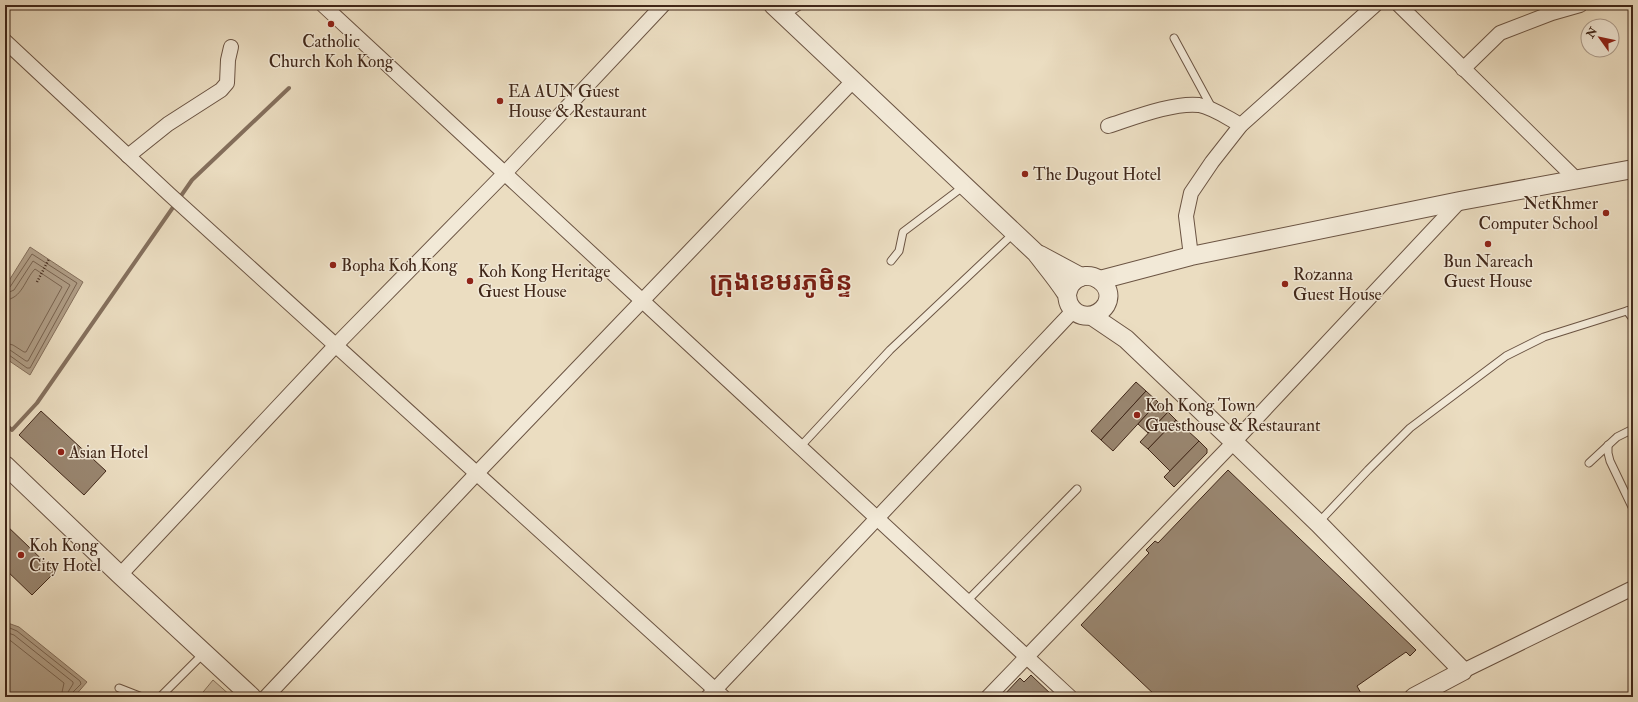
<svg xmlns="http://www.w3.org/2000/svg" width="1638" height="702" font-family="'IM FELL Double Pica','Noto Sans Khmer',serif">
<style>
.green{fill:#cebea4;stroke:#87725e}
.water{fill:#b19f88;stroke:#846f5c}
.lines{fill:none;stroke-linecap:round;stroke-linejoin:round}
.shore{stroke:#786350;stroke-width:1}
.stream{stroke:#846f5c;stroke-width:4}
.building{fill:#998670;stroke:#402719}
.service-casing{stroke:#6b5443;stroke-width:9}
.minor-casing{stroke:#6b5443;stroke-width:16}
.tertiary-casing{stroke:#6b5443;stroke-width:20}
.path{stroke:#402719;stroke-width:2.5;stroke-dasharray:1 2;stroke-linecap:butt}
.service{stroke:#f2e9d7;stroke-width:7}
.minor{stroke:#f2e9d7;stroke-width:14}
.tertiary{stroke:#f2e9d7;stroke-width:18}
.poi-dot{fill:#8f2418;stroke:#f2e9d7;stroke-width:1.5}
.labels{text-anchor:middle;stroke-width:3;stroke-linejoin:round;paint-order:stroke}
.poi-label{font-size:17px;fill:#402719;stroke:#f2e9d7;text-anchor:start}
.town-label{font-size:25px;font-weight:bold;fill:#7a1f14;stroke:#f2e9d7}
</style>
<rect width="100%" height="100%" fill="#ebddc1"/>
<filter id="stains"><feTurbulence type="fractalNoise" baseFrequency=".005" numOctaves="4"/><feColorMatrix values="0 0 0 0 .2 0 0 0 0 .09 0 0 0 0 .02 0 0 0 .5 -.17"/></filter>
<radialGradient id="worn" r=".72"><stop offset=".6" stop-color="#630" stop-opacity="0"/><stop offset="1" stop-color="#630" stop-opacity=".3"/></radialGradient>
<path class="green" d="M213 680 232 697H199Z"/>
<g class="water">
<path d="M30 247 83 282 30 375 5 358V287Z"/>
<path d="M5 622 19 627 87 682 74 697H5Z"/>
</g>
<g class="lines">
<g class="shore">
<path d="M5 289 10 287 32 254 77 283 30 368H27L9 355H5"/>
<path d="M5 294 14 290 33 261 70 285 28 361H26L10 350 5 349"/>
<path d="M5 300C22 299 25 279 35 269L62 287 26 352H24L13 345 5 343"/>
<path d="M5 626 17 631 80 681 81 684 72 693V697"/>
<path d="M5 632 14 635 73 682V684L68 692 67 697"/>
<path d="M5 638 11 641 64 683 61 697"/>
</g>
<path class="stream" d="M5 424 12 430 37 403 192 180 289 88"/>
</g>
<g class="building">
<path d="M1136 382 1146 391 1101 440 1091 431Z"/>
<path d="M1146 391 1158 402 1113 451 1101 440Z"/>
<path d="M1158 402 1168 412 1148 433 1138 424Z"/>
<path d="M41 411 106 471 84 495 19 435Z"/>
<path d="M1168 412 1176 420 1148 449 1140 442Z"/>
<path d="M1176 420 1199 441 1170 471 1148 449Z"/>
<path d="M1199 441 1207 449V453L1174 487 1164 477Z"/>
<path d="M1228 470 1416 650 1410 656 1406 652 1357 686 1363 697H1157L1081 625 1149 553 1146 550 1155 541 1158 543Z"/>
<path d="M5 524 55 572 32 595 5 569Z"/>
<path d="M1031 675 1054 697H1002L1020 678 1024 682Z"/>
</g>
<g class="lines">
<defs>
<g id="service">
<path d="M785 15 801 5"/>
<path d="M1174 38 1212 108"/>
<path d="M891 261 899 251 903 232 964 186"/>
<path d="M1627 311 1633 319"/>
<path d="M1608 445V453L1610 461 1633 509"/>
<path d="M800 447 890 350 1014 233"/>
<path d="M1589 463 1617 437 1633 429"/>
<path d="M1318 523 1368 470 1410 428 1506 356 1544 337 1633 309"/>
<path d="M967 601 1077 489"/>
<path d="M119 688 142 697"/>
<path d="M160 697 204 653"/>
</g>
<g id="minor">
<path d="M323 5 1070 697"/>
<path d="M1399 5 1577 180"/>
<path d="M5 41 169 194 723 697"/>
<path d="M1463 69 1500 33 1552 13 1580 5"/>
<path d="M1108 126C1133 118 1174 102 1199 105 1214 108 1229 119 1241 125"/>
<path d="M128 156 168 124 221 90 227 83 228 60 231 47"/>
<path d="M1191 256 1186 216 1191 193 1212 162 1241 125 1375 5"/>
<path d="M120 575 336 345 505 173 663 5"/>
<path d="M1463 671 1633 588"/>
<path d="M266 697 477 473 853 81"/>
<path d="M708 697 1073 311"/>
<path d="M988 697 1234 442 1460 201"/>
</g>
<g id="tertiary">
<path d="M773 5 1036 253C1046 266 1057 279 1066 293 1068 296 1067 300 1069 304 1077 320 1097 319 1106 305 1117 285 1088 265 1072 283 1069 286 1068 291 1067 294"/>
<path d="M1040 255 1081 277"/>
<path d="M1100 280 1191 256 1460 201 1633 169"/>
<path d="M1092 316 1126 339 1234 442 1318 523 1463 671 1414 697"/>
<path d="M5 465 120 575 252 697"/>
</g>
</defs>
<use href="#service" class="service-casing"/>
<use href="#minor" class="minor-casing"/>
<use href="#tertiary" class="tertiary-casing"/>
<path class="path" d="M37 282 49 259"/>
<use href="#service" class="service"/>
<use href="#minor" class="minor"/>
<use href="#tertiary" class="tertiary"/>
</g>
<g class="poi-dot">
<circle cx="331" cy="24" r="4"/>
<circle cx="500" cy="101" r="4"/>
<circle cx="1025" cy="174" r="4"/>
<circle cx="1606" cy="213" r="4"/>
<circle cx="1488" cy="244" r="4"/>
<circle cx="333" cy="265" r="4"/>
<circle cx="470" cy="281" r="4"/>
<circle cx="1285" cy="284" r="4"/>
<circle cx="1137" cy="415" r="4"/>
<circle cx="61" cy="452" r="4"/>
<circle cx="21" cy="555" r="4"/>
</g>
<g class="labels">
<g class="poi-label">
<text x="331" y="47" text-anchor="middle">Catholic<tspan x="331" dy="20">Church Koh Kong</tspan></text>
<text x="508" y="97">EA AUN Guest<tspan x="508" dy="20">House &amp; Restaurant</tspan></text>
<text x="1033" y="180">The Dugout Hotel</text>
<text x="1598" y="209" text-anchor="end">NetKhmer<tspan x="1598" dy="20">Computer School</tspan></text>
<text x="1488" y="267" text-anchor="middle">Bun Nareach<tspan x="1488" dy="20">Guest House</tspan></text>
<text x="341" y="271">Bopha Koh Kong</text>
<text x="478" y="277">Koh Kong Heritage<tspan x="478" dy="20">Guest House</tspan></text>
<text x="1293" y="280">Rozanna<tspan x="1293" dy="20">Guest House</tspan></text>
<text x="1145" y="411">Koh Kong Town<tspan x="1145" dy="20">Guesthouse &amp; Restaurant</tspan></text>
<text x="69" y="458">Asian Hotel</text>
<text x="29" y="551">Koh Kong<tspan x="29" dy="20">City Hotel</tspan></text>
</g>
<g class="town-label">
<text x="781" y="290">ក្រុងខេមរភូមិន្ទ</text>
</g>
</g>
<rect width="1638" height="702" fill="none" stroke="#ebddc1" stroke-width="20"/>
<rect x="6" y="6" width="1626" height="690" fill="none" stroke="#402719" stroke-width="2"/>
<rect x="10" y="10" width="1618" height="682" fill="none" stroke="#402719"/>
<g transform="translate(1600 38) rotate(303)"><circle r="19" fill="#f2e9d7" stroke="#ab9b8b"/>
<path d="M0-3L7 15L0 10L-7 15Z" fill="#8f2418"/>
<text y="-6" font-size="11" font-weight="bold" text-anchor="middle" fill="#402719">N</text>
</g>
<rect width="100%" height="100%" filter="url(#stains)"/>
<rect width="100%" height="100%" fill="url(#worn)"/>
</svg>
